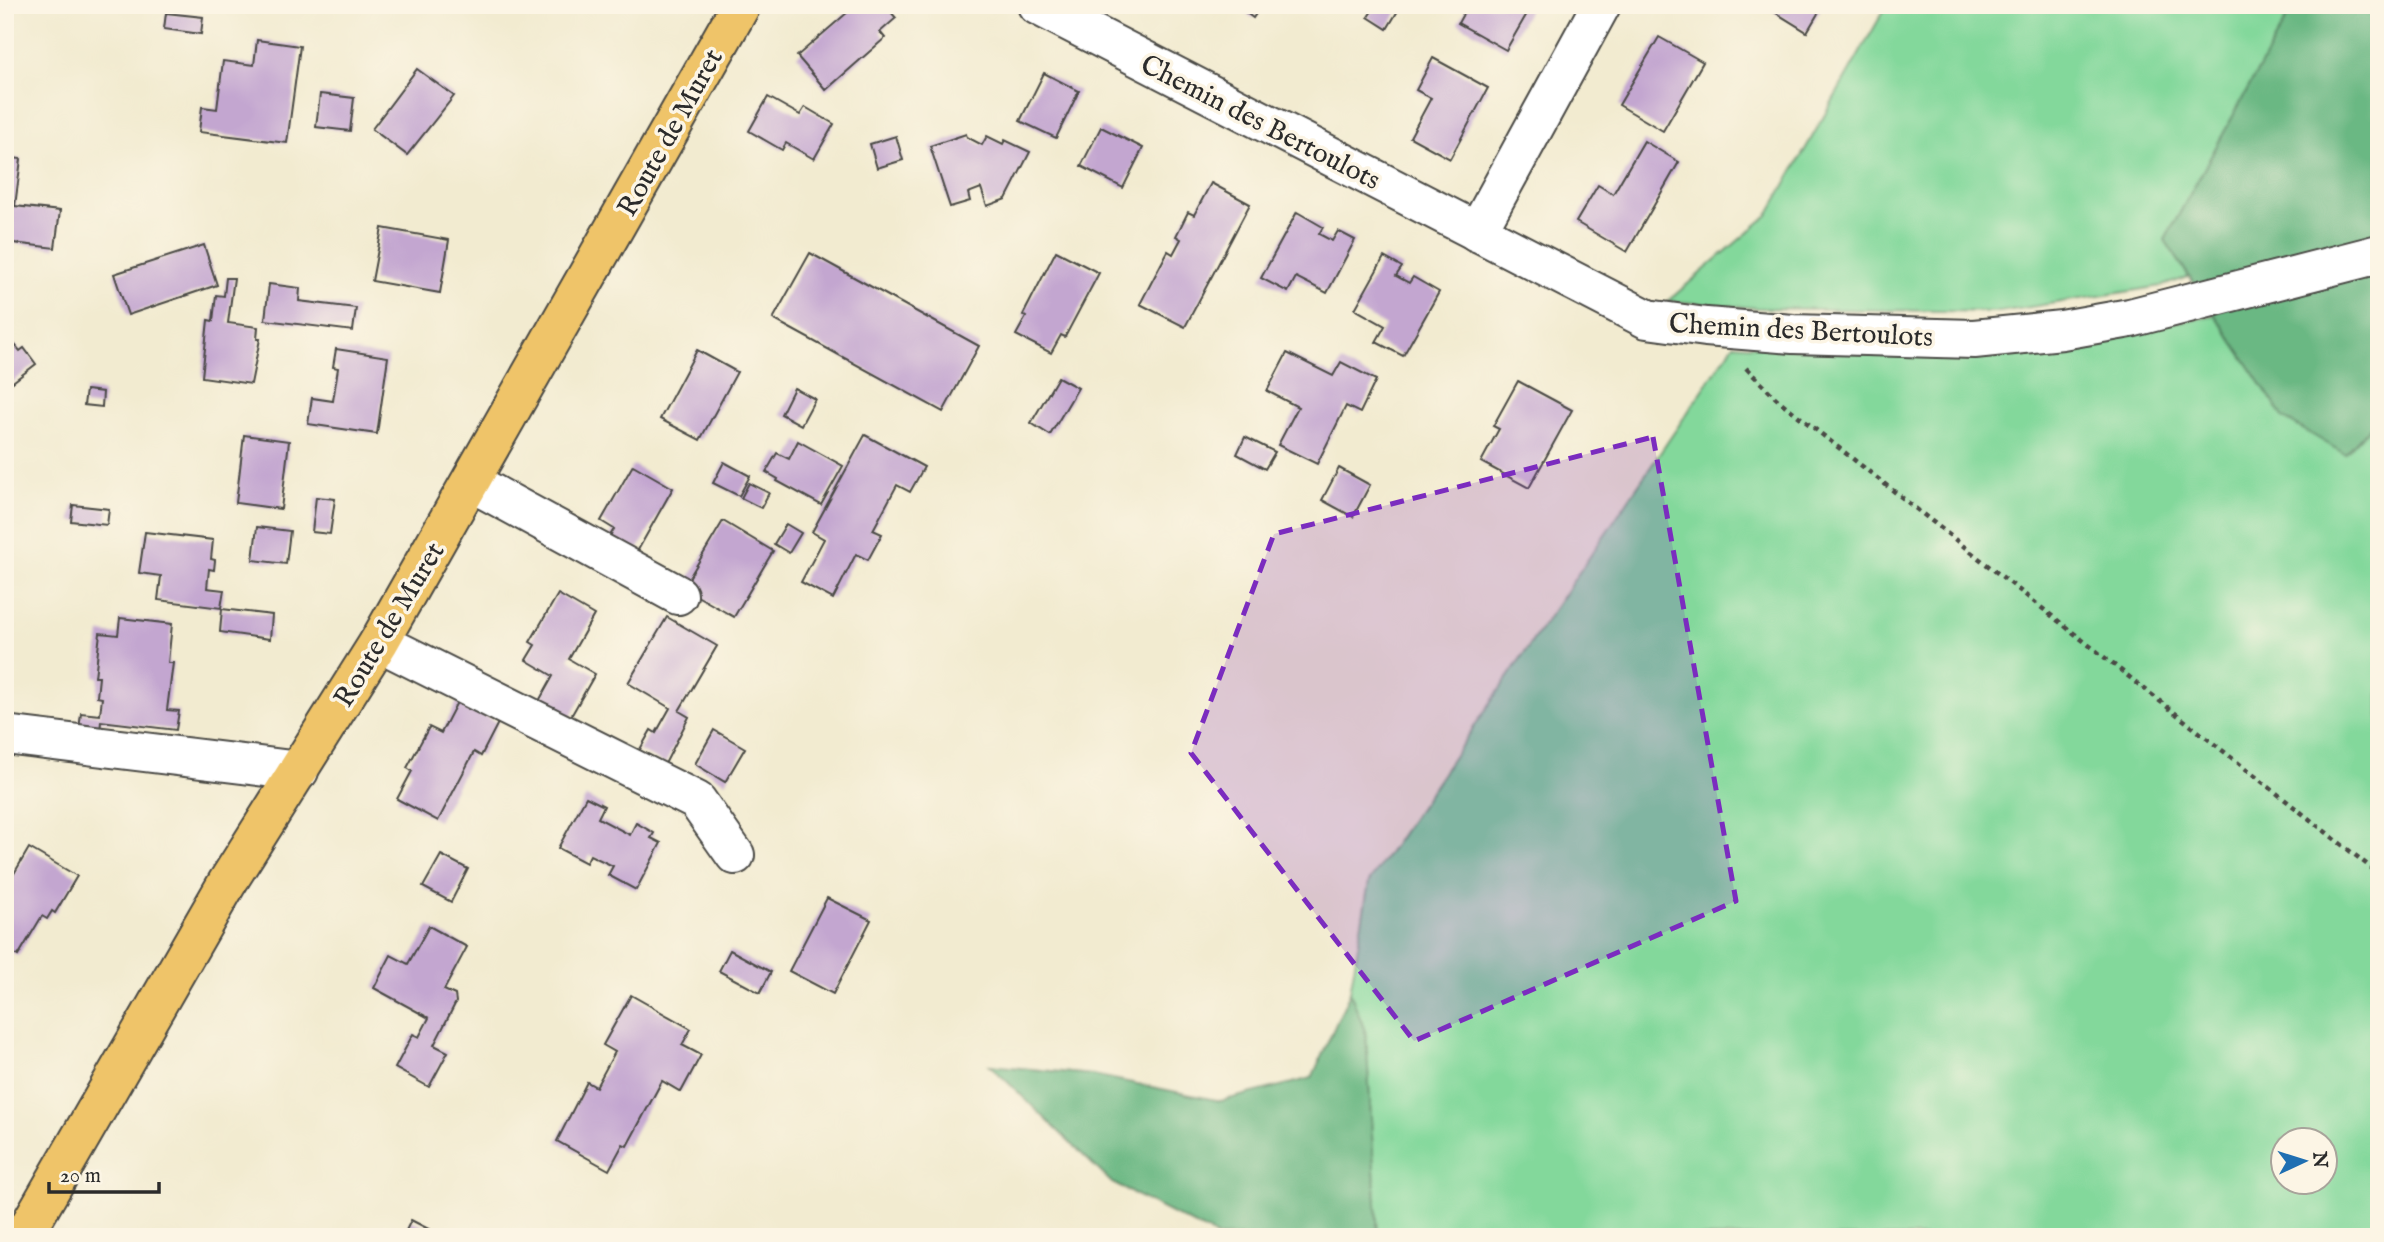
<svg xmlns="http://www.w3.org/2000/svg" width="2384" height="1242" font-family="'IM FELL English',serif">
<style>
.green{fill:#83d89b;stroke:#578263;stroke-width:2;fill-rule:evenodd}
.forest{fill:#6ab883;stroke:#4a7257;stroke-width:2}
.building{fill:#c3a6d0}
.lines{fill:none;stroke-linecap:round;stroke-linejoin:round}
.minor-casing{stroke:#494844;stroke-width:42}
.major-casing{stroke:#494844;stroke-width:42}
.path{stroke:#494844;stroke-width:4.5;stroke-dasharray:5 5;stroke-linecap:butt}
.minor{stroke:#fff;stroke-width:38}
.major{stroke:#efc469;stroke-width:38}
.marked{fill:#7b2cbf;fill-opacity:0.2;stroke:#7b2cbf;stroke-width:5;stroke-dasharray:14 9;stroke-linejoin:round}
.labels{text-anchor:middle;stroke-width:7;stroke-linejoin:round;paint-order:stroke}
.street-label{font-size:28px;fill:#2b2b2b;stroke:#fcf5e5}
</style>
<rect width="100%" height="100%" fill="#fcf5e5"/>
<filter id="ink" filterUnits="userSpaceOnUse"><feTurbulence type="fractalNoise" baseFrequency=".0143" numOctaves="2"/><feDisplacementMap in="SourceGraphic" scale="14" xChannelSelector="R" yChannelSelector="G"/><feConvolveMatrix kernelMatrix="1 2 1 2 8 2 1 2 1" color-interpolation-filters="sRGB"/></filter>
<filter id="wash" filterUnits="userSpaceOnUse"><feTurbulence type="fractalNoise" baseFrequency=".00686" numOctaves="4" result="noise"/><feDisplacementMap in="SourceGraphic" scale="28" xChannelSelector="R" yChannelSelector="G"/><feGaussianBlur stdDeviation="1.57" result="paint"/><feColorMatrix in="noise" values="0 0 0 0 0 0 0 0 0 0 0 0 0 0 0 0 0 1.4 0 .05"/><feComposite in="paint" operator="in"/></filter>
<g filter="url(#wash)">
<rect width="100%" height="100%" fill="#f2ebd0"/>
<g class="green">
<path d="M1887 5H2294L2165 240 2189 277 2162 286 1999 312 1758 308 1668 301 1768 215Z"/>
<path d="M2215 315 2284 418 2345 453 2379 417V1237H1378L1366 1034 1350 992 1369 882 1734 344 1900 356 2064 342ZM2282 1140H2324V1182H2282Z"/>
</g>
<g class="forest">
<path d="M2294 5H2379V417L2345 454 2284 418 2165 240Z"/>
<path d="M1350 992 1366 1034 1378 1237H1218L1112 1183 990 1065 1093 1075 1221 1101 1312 1078Z"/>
</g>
<g id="blocks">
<g class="building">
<path d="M856 5 861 10 866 5H885L896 18 880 32 885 38 826 90 797 56Z"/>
<path d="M1236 5H1262L1253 18Z"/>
<path d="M1376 5H1393L1399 9 1387 29 1368 17Z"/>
<path d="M1468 5H1532L1506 50 1458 23Z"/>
<path d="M1763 5H1823L1807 32Z"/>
<path d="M166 13 203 17 201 34 164 29Z"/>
<path d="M1659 37 1703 62 1663 131 1619 105Z"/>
<path d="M257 40 300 46 287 143 199 132 202 107 217 109 223 61 254 65Z"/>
<path d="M1433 58 1488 88 1450 159 1410 137 1431 98 1416 90Z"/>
<path d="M417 69 454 96 407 155 372 129Z"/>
<path d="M1044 73 1079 91 1056 138 1020 121Z"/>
<path d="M320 94 354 98 350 131 316 127Z"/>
<path d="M768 97 800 115 805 107 834 124 814 159 786 143 782 150 749 131Z"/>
<path d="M1101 127 1143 148 1123 188 1081 166Z"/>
<path d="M966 134 967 137 982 145 987 136 1003 144 1005 140 1030 152 1006 199 987 206 981 188 968 193 970 201 950 207 930 146Z"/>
<path d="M896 136 903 160 877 168 870 144Z"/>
<path d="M1644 141 1679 162 1627 252 1576 222 1598 185 1613 194Z"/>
<path d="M5 157 21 159 15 206 60 211 55 248 5 242Z"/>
<path d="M1211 183 1250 204 1185 327 1140 304 1168 251 1173 254 1181 239 1176 236 1188 212 1194 215Z"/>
<path d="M1297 212 1323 227 1319 234 1332 241 1338 231 1355 240 1327 293 1296 277 1288 292 1261 278Z"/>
<path d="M382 228 449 240 440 293 372 281Z"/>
<path d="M204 245 217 285 128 315 114 274Z"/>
<path d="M1056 251 1099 273 1065 337 1061 335 1051 353 1016 335 1026 317 1023 315Z"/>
<path d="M810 253 979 346 943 412 773 319Z"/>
<path d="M1384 257 1402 267 1396 276 1409 283 1413 277 1439 292 1403 356 1376 342 1385 326 1355 309Z"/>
<path d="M226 278H234L228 323 258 327 257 339H260L251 384 202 377 208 320 213 321 216 295 224 296Z"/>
<path d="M269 284 300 288 299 301 356 308 353 331 265 320Z"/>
<path d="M5 333 20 351 24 348 36 364 5 388Z"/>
<path d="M336 349 388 357 377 434 308 424 312 398 333 401 338 368 333 367Z"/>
<path d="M697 350 737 372 700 440 660 419Z"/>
<path d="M1287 353 1333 376 1341 362 1376 380 1360 413 1346 406 1317 464 1278 445 1298 407 1267 391Z"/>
<path d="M1058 377 1078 388 1050 435 1031 423Z"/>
<path d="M1518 381 1572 410 1529 488 1481 462 1499 429 1493 426Z"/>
<path d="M794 388 815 399 801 425 781 414Z"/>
<path d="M86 390 103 392 102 407 84 405Z"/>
<path d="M244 435 289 441 281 509 236 503Z"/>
<path d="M865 435 924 467 910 492 897 485 873 530 882 534 868 560 856 554 833 599 801 582 824 539 812 532Z"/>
<path d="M1245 437 1275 452 1265 469 1237 454Z"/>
<path d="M798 441 843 466 821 505 777 481 778 479 766 472 777 453 789 459Z"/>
<path d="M724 462 750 476 739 496 713 483Z"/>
<path d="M633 465 673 488 633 559 605 544 614 529 601 521Z"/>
<path d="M1339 468 1370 485 1353 517 1322 500Z"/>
<path d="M749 483 769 493 761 508 741 498Z"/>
<path d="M316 497 335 499 330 534 312 532Z"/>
<path d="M73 505 109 509 107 525 71 521Z"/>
<path d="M723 521 773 551 734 617 683 588Z"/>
<path d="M786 524 801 533 789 553 774 544Z"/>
<path d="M257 527 290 531 286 564 253 560Z"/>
<path d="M145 532 213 540 211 559 215 560 214 570 209 569 207 588 224 590 221 608 158 600 161 576 139 573Z"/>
<path d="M558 594 594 615 569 659 595 674 570 718 539 701 553 676 526 660 535 645 530 642Z"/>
<path d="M222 609 272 615 270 639 220 632Z"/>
<path d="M667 617 717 646 679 711 689 717 665 764 639 751 651 730 656 733 670 708 628 683Z"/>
<path d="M120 618 172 624 168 663H173L167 710 179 711 176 730 101 721 100 733 79 730 81 713 100 715 102 698 97 697 99 677H95L100 633 118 635Z"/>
<path d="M457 702 498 723 481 756 474 752 438 821 397 799 412 771 407 768 429 727 441 733Z"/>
<path d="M714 730 745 748 725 782 695 764Z"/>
<path d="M586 797 604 806 598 818 630 835 636 823 654 833 651 838 661 843 636 890 608 875 613 866 590 855 586 863 558 848Z"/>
<path d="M29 848 77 876 55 913 52 911 47 919 42 916 18 956 5 948V889Z"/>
<path d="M441 855 468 869 451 902 423 887Z"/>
<path d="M827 898 871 920 833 994 789 971Z"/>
<path d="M429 926 467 947 444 990 455 995 456 1002 434 1045 448 1052 429 1087 395 1068 413 1034 419 1037 429 1018 374 988 391 955 408 964Z"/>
<path d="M730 950 771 972 760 993 719 971Z"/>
<path d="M631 995 691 1029 682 1045 701 1055 681 1092 662 1081 627 1146 623 1144 609 1170 557 1141 587 1082 596 1087 615 1052 603 1045Z"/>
<path d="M411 1220 444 1237H403Z"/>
</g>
</g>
</g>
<g filter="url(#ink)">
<use href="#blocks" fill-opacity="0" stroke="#494844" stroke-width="2"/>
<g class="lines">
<defs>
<g id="minor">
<path d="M1037 5 1647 319 1706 327 1793 334 1974 339 2062 330 2130 318 2379 254"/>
<path d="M1477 232 1601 5"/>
<path d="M471 482 678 595"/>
<path d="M379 642 697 801 735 855"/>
<path d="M5 735 299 771"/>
</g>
<path id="major" d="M23 1237 227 883 379 642 741 5"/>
</defs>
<use href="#minor" class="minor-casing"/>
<use href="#major" class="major-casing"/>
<path class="path" d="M1746 368 1777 399 2379 874"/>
<use href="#minor" class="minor"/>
<use href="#major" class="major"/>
</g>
</g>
<path class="marked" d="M1653 437 1736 901 1414 1041 1191 753 1274 534Z"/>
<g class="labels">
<g class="street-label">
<text transform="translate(1261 121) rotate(27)" y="10">Chemin des Bertoulots</text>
<text transform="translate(669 132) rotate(-61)" y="10">Route de Muret</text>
<text transform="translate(1801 329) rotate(3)" y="10">Chemin des Bertoulots</text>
<text transform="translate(388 624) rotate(-59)" y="10">Route de Muret</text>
</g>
</g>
<rect width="2384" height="1242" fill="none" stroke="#fcf5e5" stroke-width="28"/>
<g transform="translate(2304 1161) rotate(86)"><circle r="33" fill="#fcf5e5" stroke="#a8a49b" stroke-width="2"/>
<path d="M0-5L12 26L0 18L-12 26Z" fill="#1f6fb2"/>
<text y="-10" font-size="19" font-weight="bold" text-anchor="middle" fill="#2b2b2b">N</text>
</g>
<path d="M49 1182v10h110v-10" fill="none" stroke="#2b2b2b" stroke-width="3.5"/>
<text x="60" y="1182" font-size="21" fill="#2b2b2b" stroke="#fcf5e5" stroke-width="5" paint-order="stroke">20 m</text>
</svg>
